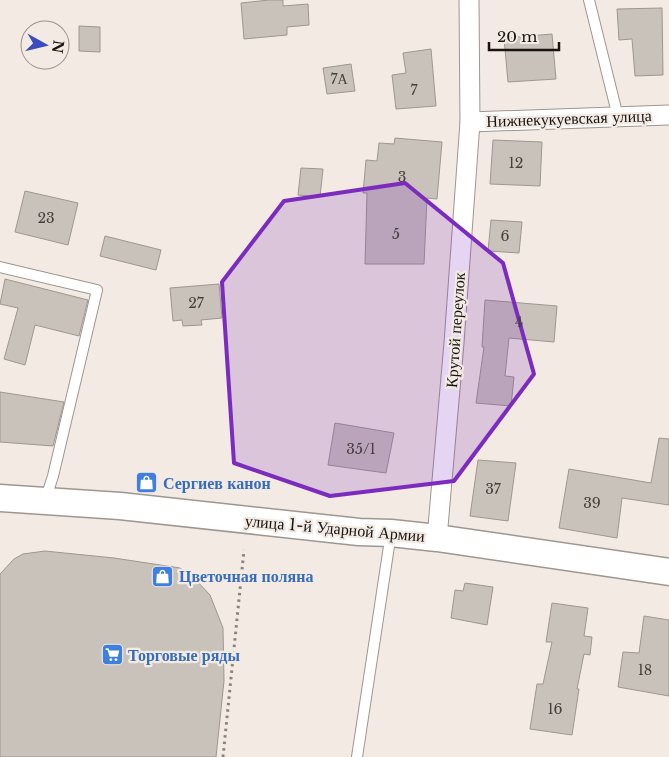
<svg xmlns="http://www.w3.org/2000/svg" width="669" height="757" font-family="'Libre Baskerville',serif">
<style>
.building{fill:#c9c2bb;stroke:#9e9690}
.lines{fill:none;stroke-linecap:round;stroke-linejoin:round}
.service-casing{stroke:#9e9690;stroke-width:12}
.minor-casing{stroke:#9e9690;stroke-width:21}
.secondary-casing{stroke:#9e9690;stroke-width:29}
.path{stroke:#89837e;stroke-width:3;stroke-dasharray:2.5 4;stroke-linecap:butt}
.service{stroke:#fff;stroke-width:10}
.minor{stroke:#fff;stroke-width:19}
.secondary{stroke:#fff;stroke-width:26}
.marked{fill:#7b2cbf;fill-opacity:0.2;stroke:#7b2cbf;stroke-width:4;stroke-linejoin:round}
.labels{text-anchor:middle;stroke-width:4.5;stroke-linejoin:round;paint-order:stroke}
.number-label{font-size:14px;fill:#44403c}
.street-label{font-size:16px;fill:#171412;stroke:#f3ebe3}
.shop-label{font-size:16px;font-weight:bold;fill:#366cbe;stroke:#f3ebe3;text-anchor:start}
</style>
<rect width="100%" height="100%" fill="#f3ebe3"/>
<g class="building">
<path d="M269 0H283V6L308 4 309 25 287 27V35L244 39 241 3Z"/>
<path d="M662 8 663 75 635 76 632 39 619 40 617 9Z"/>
<path d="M79 26 100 27V52L79 51Z"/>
<path d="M552 34 556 79 508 82 504 38Z"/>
<path d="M431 49 436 106 396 109 392 75 406 73 403 53Z"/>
<path d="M351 64 355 91 327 94 323 68Z"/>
<path d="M395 138 442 142 437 199 427 198 424 264H365L367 193H363L366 160 377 161 379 143 394 144Z"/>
<path d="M493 140 542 142 540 186 490 184Z"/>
<path d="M301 168 323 169 320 197 298 195Z"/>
<path d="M25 191 78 203 68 245 15 232Z"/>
<path d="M491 220 522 222 519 253 488 251Z"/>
<path d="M105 236 161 250 156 270 100 256Z"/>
<path d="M5 279 88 300 79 336 35 325 25 365 4 359 18 308 0 304Z"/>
<path d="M219 284 222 318 201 320 202 325 183 326 182 320 173 321 170 288Z"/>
<path d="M485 300 557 306 554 342 509 338 505 376 514 377 511 406 476 403 484 347H482Z"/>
<path d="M0 392 64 402 53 446 0 442Z"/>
<path d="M335 423 394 433 386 473 328 465Z"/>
<path d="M659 438 669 439V505L622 498 617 538 559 528 569 469 651 483Z"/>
<path d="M478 460 516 463 508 521 470 516Z"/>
<path d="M45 551 114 558 180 568 194 578 210 595 223 628 224 681 216 757H0V574L14 559 23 554Z"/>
<path d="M465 583 493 587 487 625 451 618 455 590 463 591Z"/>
<path d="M552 603 588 608 584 636 592 637 590 655 584 654 577 689H579L572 735 530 729 537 684H543L552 642H546Z"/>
<path d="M644 616 669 620V696L618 687 623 652 639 653Z"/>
</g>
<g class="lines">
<defs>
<g id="service">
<path d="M589 0 618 117"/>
<path d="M0 267 97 290 53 476 45 501"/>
<path d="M357 757 391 533"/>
</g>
<g id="minor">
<path d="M470 122 669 115"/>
<path d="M437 538 454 343 470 122 469 0"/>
</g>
<path id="secondary" d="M0 498 120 506 359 532 391 533 437 538 669 572"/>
</defs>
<use href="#service" class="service-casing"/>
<use href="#minor" class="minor-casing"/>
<use href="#secondary" class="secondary-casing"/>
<path class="path" d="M223 757 244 550"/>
<use href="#service" class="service"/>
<use href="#minor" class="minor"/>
<use href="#secondary" class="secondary"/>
</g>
<path class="marked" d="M405 183 503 263 534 374 454 481 330 496 234 463 222 282 284 201Z"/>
<defs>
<symbol id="shop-square" viewBox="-11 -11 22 22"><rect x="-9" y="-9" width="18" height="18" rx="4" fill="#3f7fe0" stroke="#f3ebe3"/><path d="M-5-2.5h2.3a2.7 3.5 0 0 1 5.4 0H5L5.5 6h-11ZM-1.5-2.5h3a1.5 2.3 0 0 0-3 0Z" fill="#fff"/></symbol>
<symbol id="supermarket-square" viewBox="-11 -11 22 22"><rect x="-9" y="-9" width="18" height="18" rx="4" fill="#3f7fe0" stroke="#f3ebe3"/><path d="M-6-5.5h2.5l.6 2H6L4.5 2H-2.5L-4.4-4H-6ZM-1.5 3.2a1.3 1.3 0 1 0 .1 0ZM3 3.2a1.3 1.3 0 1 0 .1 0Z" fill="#fff"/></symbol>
</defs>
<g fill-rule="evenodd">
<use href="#shop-square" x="134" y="470" width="25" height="25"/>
<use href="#shop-square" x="150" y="564" width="25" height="25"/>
<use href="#supermarket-square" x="100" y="642" width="25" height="25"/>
</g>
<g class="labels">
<g class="number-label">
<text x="339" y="84">7А</text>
<text x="414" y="95">7</text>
<text x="516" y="168">12</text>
<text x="402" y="182">3</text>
<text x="46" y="223">23</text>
<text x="396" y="239">5</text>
<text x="505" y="241">6</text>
<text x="196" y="308">27</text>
<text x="519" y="327">4</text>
<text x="361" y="454">35/1</text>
<text x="493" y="494">37</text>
<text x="592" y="508">39</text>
<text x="645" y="675">18</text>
<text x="555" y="714">16</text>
</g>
<g class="street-label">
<text transform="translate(569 118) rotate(-2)" y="6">Нижнекукуевская улица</text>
<text transform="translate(455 330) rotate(-86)" y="6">Крутой переулок</text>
<text transform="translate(335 528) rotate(5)" y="6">улица 1-й Ударной Армии</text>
</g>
<g class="shop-label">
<text x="163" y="489">Сергиев канон</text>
<text x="179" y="582">Цветочная поляна</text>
<text x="128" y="661">Торговые ряды</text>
</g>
</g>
<g transform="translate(45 45) rotate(98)"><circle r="24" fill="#f3ebe3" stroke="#9b958f"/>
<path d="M0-4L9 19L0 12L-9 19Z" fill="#3b4cbf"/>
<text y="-8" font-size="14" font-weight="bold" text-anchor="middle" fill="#171412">N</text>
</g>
<path d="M489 42v8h70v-8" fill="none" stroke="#171412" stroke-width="2.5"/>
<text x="497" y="42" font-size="15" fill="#171412" stroke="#f3ebe3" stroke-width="4" paint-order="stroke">20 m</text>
</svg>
